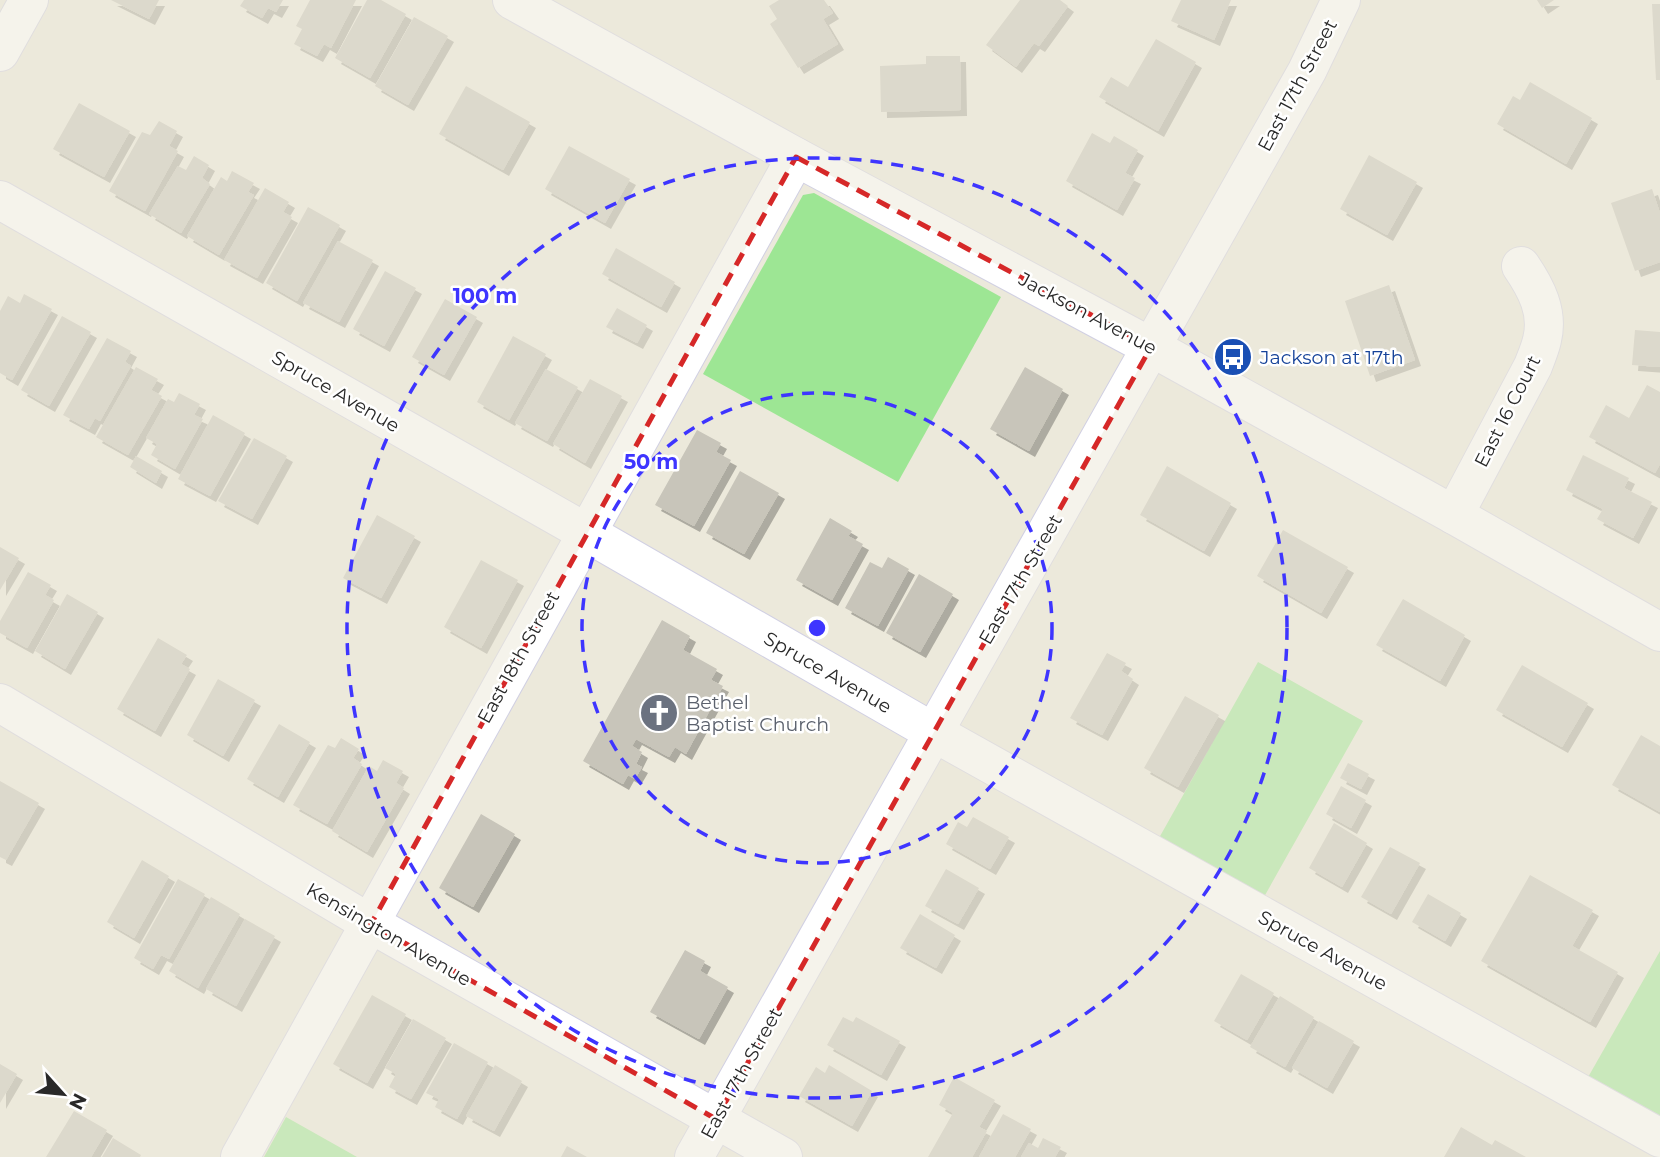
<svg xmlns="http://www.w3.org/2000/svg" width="1660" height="1157" font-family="Montserrat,sans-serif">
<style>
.green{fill:#9de694}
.building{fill:#c8c5ba;filter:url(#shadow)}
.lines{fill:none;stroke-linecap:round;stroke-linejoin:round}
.minor-casing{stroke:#d1d0e3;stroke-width:40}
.minor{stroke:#fff;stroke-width:38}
.marked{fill:none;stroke:#d62828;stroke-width:5;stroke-dasharray:14 9;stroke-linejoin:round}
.ring{fill:none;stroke:#3e35ff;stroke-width:3.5;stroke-dasharray:12 9}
.labels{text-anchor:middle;stroke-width:5;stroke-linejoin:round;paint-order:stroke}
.street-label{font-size:19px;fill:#292929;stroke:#fff}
.transit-label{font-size:19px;fill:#164399;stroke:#fff;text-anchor:start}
.worship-label{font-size:19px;fill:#5b616d;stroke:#fff;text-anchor:start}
.centre{fill:#3e35ff;stroke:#fff;stroke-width:3.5}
.ring-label{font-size:21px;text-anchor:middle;font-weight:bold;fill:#3e35ff;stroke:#fff;stroke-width:5;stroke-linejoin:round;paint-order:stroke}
</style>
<defs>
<filter id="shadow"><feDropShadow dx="6" dy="6" stdDeviation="0" flood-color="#0004"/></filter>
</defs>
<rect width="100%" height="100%" fill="#ece9db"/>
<g class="green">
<path d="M814 193 1001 297 898 482 703 374 803 195Z"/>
<path d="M1258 662 1363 721 1264 897 1159 838Z"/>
<path d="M1660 951V1120L1587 1079Z"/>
<path d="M286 1117 357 1157H264Z"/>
</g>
<g class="building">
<path d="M111 0H159L149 19Z"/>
<path d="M244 0H283L276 12 268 8 262 18 240 6Z"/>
<path d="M310 0H356L331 48 324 44 317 56 294 44 302 29 296 26Z"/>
<path d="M367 0H381L406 14 370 78 335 58Z"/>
<path d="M779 0H824L833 13 823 19 838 44 798 68 770 24 777 19 769 6Z"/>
<path d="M1020 0H1060L1068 6 1039 46 1034 43 1016 67 986 45Z"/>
<path d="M1181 0H1231L1214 40 1171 21Z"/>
<path d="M1537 0H1554L1542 8Z"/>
<path d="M1652 4H1660V80H1656Z"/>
<path d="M414 17 448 36 408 105 375 86Z"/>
<path d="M1156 39 1196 62 1158 131 1099 97 1111 77 1128 87Z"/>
<path d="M926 56H960L961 110 881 112 880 66 926 64Z"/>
<path d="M1530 82 1592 118 1566 164 1497 124 1513 96 1520 100Z"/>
<path d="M466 86 530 122 503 170 439 134Z"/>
<path d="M79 103 130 131 104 177 53 149Z"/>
<path d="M159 121 177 131 169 146 178 151 145 211 109 191 142 132 150 135Z"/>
<path d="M1092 133 1110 143 1114 136 1138 150 1125 173 1135 178 1117 210 1066 181Z"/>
<path d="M569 146 630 179 605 223 545 189Z"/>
<path d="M1369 155 1417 182 1387 235 1340 209Z"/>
<path d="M194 156 209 165 202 178 210 184 181 233 149 214 178 166 186 170Z"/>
<path d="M232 171 254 183 248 192 254 195 219 255 187 236 221 177 227 181Z"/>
<path d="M265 188 289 202 283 212 292 217 257 278 224 260Z"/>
<path d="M1652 189 1660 213V262L1635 271 1611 203Z"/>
<path d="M308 207 340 225 297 301 266 283Z"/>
<path d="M338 241 373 260 339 322 303 303Z"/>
<path d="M616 248 675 282 661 307 602 274Z"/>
<path d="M385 271 416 288 384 346 353 329Z"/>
<path d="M1389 285 1415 360 1370 376 1345 301Z"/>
<path d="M24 294 52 309 12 380 0 373V311L8 296 20 303Z"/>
<path d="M445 299 477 317 444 375 412 357Z"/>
<path d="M617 308 647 325 637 343 606 327Z"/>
<path d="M62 316 91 332 49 406 21 390Z"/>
<path d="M1635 330 1660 332V367L1632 365Z"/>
<path d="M513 336 546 354 509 420 477 402Z"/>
<path d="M107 338 131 351 125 362 131 366 100 421 95 418 89 429 63 415Z"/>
<path d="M136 367 158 379 151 390 162 396 128 455 96 437Z"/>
<path d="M1025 367 1063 389 1029 451 990 429Z"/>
<path d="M546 369 578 387 547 441 515 423Z"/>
<path d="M590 379 622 396 585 463 553 444Z"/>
<path d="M1647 385 1660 392V464L1655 473 1589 437 1606 405 1629 418Z"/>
<path d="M179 393 200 404 194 415 203 419 175 469 151 455 157 444 146 438 168 399 174 402Z"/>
<path d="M213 415 245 433 210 496 178 479Z"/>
<path d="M697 430 721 443 716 452 731 460 694 526 655 505Z"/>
<path d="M254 438 287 456 252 519 218 501Z"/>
<path d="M1583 455 1629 478 1624 488 1652 502 1633 538 1597 519 1603 509 1566 490Z"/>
<path d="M136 456 162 471 156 483 130 467Z"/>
<path d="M1167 466 1231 503 1204 551 1140 515Z"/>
<path d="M740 471 779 493 744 554 706 533Z"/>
<path d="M377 515 415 536 381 598 343 578Z"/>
<path d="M830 518 852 531 848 536 863 544 832 600 796 580Z"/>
<path d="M1283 530 1348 567 1321 613 1257 576Z"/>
<path d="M0 547 19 558 0 590Z"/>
<path d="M888 557 909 569 878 626 845 608 870 562 882 568Z"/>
<path d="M481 560 518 580 481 648 444 627Z"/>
<path d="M28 572 51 585 45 595 54 600 27 648 0 633V621Z"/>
<path d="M919 574 953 594 920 652 886 633Z"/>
<path d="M67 594 98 612 65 669 35 651Z"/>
<path d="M1403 599 1465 635 1440 681 1376 645Z"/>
<path d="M662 620 690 636 683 650 717 669 711 680 723 686 686 754 675 747 669 757 636 739 632 746 642 752 636 764 642 767 635 779 628 775 623 784 583 761Z"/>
<path d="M158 638 187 655 181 664 190 669 155 731 117 709Z"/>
<path d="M1107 653 1126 663 1121 671 1133 679 1102 735 1070 718Z"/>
<path d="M1522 665 1588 703 1562 747 1496 710Z"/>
<path d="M218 679 255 700 223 756 187 735Z"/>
<path d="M1185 696 1219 715 1178 787 1144 768Z"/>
<path d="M279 724 310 742 278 797 247 779Z"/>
<path d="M1641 735 1660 746V812L1612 785Z"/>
<path d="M341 738 359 749 353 758 362 764 327 824 293 805 328 745 335 748Z"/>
<path d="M383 760 403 771 396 783 404 788 367 852 332 831 369 766 377 771Z"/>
<path d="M1348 763 1369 774 1361 789 1340 778Z"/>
<path d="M0 781 39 803 6 860 0 857Z"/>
<path d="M1341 786 1366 800 1351 828 1326 814Z"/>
<path d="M481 814 515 834 473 907 439 888Z"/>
<path d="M973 817 1009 837 990 869 946 844 958 822 967 827Z"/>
<path d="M1334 823 1367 843 1342 887 1309 868Z"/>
<path d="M1390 847 1420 863 1391 914 1361 897Z"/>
<path d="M142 860 169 876 134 938 107 922Z"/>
<path d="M946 869 979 888 958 924 925 906Z"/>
<path d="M1530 875 1593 910 1572 946 1618 972 1590 1022 1481 961Z"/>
<path d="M178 879 205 894 169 959 161 955 153 969 134 958Z"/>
<path d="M1428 894 1461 913 1445 941 1412 922Z"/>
<path d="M211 897 240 914 198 988 169 971Z"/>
<path d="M920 914 955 935 936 968 900 948Z"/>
<path d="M245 919 275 936 236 1006 206 989Z"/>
<path d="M685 950 705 961 700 971 728 987 699 1039 650 1012Z"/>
<path d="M1241 974 1274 993 1247 1040 1214 1021Z"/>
<path d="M372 995 406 1014 367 1083 333 1064Z"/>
<path d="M1280 996 1314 1017 1285 1067 1250 1047Z"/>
<path d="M843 1017 853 1022 856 1017 900 1041 881 1075 827 1045Z"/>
<path d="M413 1019 446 1038 411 1099 389 1087 396 1074 385 1068Z"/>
<path d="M1319 1021 1354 1041 1327 1088 1292 1068Z"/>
<path d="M454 1043 488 1062 457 1119 435 1107 439 1099 426 1093Z"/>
<path d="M0 1064 17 1074 0 1103Z"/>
<path d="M495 1065 522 1081 494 1131 466 1116Z"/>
<path d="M829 1065 872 1091 852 1126 799 1096 816 1067 825 1073Z"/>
<path d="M954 1077 995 1100 979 1127 987 1131 972 1157H928L953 1113 939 1105Z"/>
<path d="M74 1111 107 1130 91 1157H46Z"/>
<path d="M1003 1114 1031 1129 1015 1157H979Z"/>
<path d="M1461 1127 1492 1145 1495 1140 1526 1157H1444Z"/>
<path d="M113 1138 141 1155 140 1157H102Z"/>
<path d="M1043 1138 1061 1147 1055 1157H1021L1029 1143 1038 1148Z"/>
<path d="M567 1146 587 1157H561Z"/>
</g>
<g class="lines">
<defs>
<g id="minor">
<path d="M512 0 796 157 1151 347 1454 515 1660 632"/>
<path d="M0 52 29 0"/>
<path d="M0 200 587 533 933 732 1660 1138"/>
<path d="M1454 515 1533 366C1536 358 1540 349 1542 340 1549 312 1536 288 1521 266"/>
<path d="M0 703 371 924 783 1157"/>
<path d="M240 1157C427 825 609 489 796 157"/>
<path d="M694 1157 1307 71 1341 0"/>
</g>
</defs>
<use href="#minor" class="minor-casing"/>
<use href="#minor" class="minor"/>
</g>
<path d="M0 0H1660V1157H0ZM796 157 1151 347 716 1119 371 924Z" fill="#ece9db" fill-opacity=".55" fill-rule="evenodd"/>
<path class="marked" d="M796 157 1151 347 716 1119 371 924Z"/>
<g class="ring">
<circle cx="817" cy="628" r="235"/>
<circle cx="817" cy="628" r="470"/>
</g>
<defs>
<symbol id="bus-disc" viewBox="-11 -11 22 22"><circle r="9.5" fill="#1a4fb4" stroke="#fff"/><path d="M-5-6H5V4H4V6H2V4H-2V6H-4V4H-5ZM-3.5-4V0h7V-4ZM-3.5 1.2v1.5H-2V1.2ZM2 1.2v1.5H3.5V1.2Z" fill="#fff"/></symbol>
<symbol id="church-disc" viewBox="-11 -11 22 22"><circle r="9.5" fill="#6b7280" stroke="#fff"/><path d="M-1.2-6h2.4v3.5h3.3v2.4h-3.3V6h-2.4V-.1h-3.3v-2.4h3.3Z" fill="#fff"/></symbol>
</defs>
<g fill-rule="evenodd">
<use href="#bus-disc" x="1211" y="335" width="44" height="44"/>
<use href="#church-disc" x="637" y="691" width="44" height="44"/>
</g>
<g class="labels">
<g class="street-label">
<text transform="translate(1297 85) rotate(-62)" y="7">East 17th Street</text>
<text transform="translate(1088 313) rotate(28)" y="7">Jackson Avenue</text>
<text transform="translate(336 391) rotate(30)" y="7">Spruce Avenue</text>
<text transform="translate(1507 411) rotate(-63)" y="7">East 16 Court</text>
<text transform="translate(1020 579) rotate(-60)" y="7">East 17th Street</text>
<text transform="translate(518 657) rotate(-61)" y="7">East 18th Street</text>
<text transform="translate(828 672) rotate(30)" y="7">Spruce Avenue</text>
<text transform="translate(389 934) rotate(30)" y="7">Kensington Avenue</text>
<text transform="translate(1323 950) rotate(29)" y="7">Spruce Avenue</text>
<text transform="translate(741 1073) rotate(-61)" y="7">East 17th Street</text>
</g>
<g class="transit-label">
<text x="1260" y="364">Jackson at 17th</text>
</g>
<g class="worship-label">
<text x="686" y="709">Bethel<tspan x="686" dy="22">Baptist Church</tspan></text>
</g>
</g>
<circle cx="817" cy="628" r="10" class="centre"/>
<g class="ring-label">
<text x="485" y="303">100 m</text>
<text x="651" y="469">50 m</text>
</g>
<g transform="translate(63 1094) rotate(117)" stroke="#ffffff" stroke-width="5" paint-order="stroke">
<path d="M0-5L12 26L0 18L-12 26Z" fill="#292929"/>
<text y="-10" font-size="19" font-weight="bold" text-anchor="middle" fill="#292929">N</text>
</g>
</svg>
